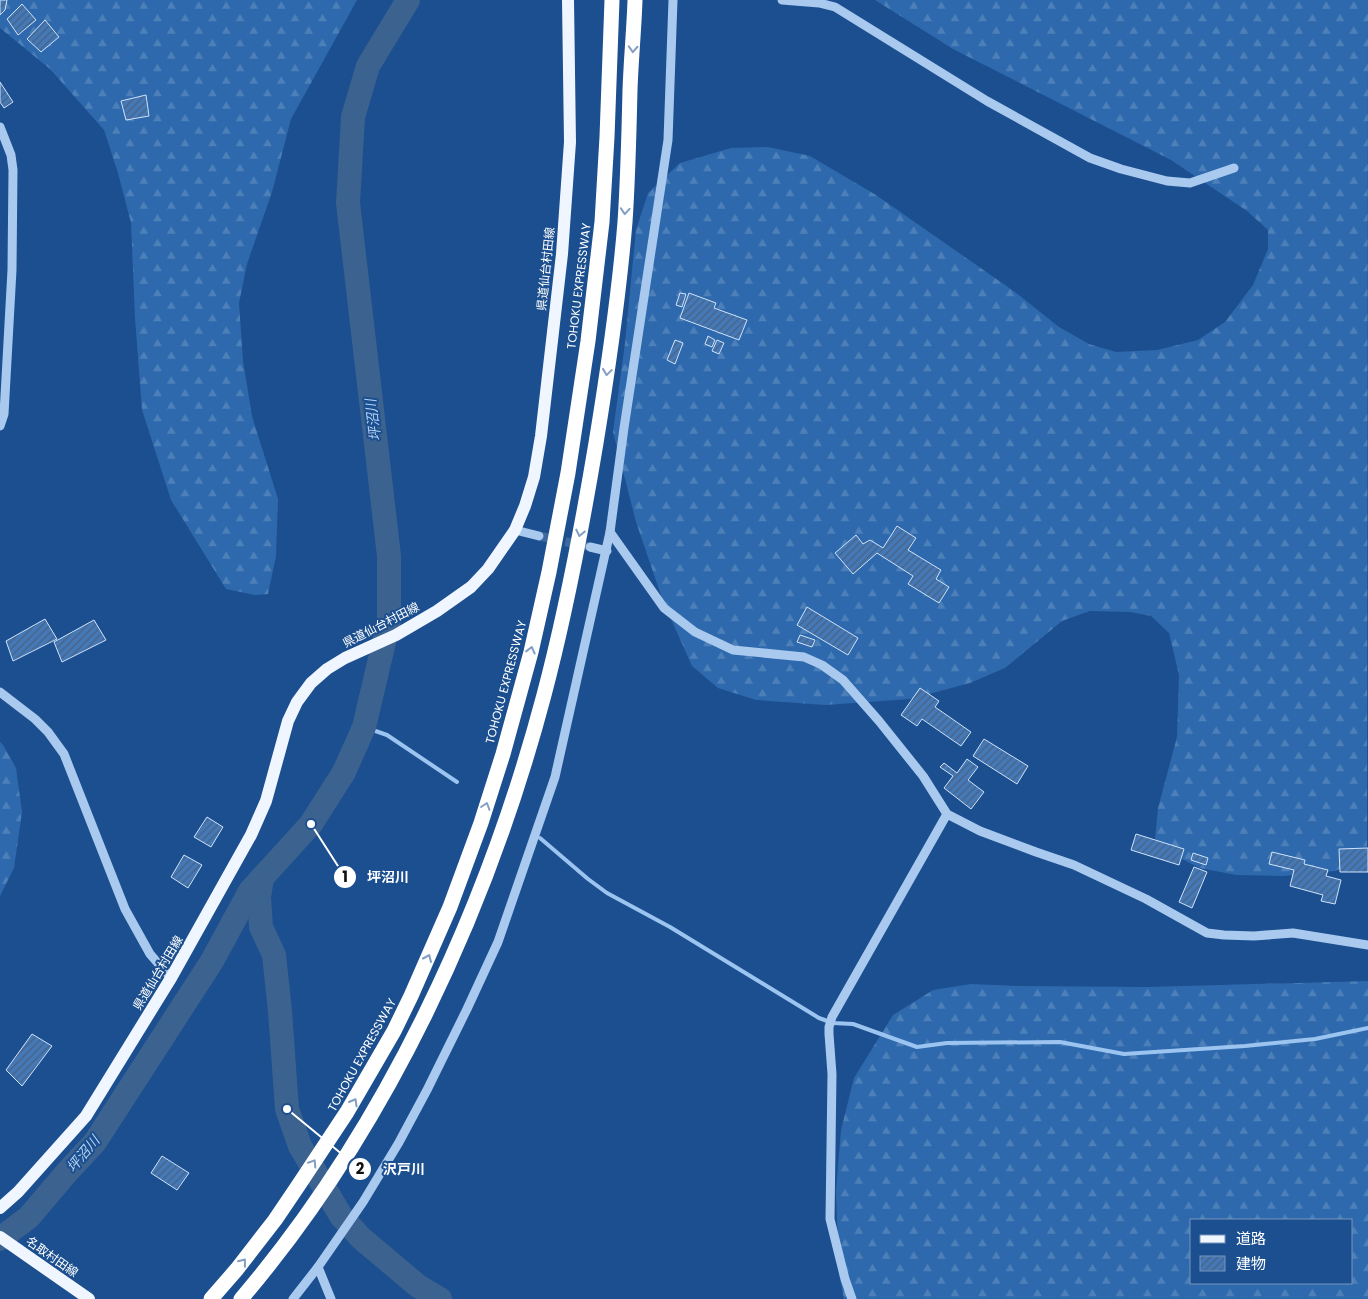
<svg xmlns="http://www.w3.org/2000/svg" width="1368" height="1299" font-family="Poppins,'Noto Sans JP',sans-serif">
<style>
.forest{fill:url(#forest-firs);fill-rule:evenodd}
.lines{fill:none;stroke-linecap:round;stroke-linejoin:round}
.stream{stroke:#9cc4f0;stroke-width:4}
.river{stroke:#3c6290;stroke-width:24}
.building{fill:url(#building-hatch);stroke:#cfe3fa}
.minor-tunnel{stroke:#3d69a0;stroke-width:9;stroke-dasharray:9 4.5;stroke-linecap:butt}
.minor{stroke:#a9c9ee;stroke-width:9}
.major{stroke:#f0f6ff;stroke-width:12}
.highway{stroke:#fff;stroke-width:15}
.oneway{stroke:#829ec1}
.labels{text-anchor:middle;stroke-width:4;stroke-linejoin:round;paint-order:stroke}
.street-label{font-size:12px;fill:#fff;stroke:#1b4f8f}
.water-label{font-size:14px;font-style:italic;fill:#b5d3f5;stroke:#1b4f8f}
.leader{fill:none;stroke:#fff;stroke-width:2}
.callout-dot{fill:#fff;stroke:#1b4f8f;stroke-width:2}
.mark-label{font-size:15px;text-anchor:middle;font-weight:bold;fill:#111}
.callout-label{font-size:14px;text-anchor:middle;font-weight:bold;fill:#fff;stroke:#1b4f8f;stroke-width:4;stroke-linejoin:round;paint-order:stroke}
</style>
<defs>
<pattern id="forest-firs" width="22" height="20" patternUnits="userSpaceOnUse" patternTransform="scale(1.25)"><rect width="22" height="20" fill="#2e69ad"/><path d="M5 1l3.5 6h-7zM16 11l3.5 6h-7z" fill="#4d80b9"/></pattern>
<pattern id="building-hatch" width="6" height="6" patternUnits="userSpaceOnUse" patternTransform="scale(1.25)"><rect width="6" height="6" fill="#4478b7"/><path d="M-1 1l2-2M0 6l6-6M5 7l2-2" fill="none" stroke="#486282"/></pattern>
</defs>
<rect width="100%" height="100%" fill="#1b4f8f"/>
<g class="forest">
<path d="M0 0H357L291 119 272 192 247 264 239 303 243 361 252 416 278 499 276 556 268 594 255 595 226 589 171 500 142 410 135 318 131 223 118 173 104 130 50 69 0 28Z"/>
<path d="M875 0H1368L1367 857 1335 871 1283 876 1236 875 1200 868 1176 856 1155 839 1158 808 1177 737 1179 675 1169 633 1151 616 1130 612 1090 611 1062 621 1005 668 970 683 910 699 825 705 756 700 718 688 692 666 663 601 636 522 613 432 625 343 636 230 648 193 680 163 731 148 768 147 810 156 876 195 1015 292 1059 327 1089 344 1116 352 1157 350 1198 340 1225 322 1253 285 1268 249V230L1247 211 1171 160 953 49Z"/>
<path d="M0 742 3 745 16 768 22 812 14 868 0 896Z"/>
<path d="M1368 981V1299H844L839 1274 836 1191 841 1130 854 1078 893 1015 933 990 971 984 1018 986 1148 987ZM1192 1220H1352V1283H1192Z"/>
</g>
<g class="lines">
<g class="stream">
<path d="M364 727 387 735 457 782"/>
<path d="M540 838 588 879 607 893 670 927 819 1018 833 1023 853 1024 917 1047 947 1043 1060 1042 1124 1054 1245 1046 1315 1039 1368 1028"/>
</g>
<g class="river">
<path d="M262 878 259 897 261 927 274 955 280 1011 287 1109 300 1146 341 1216 361 1238 418 1286 440 1299"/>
<path d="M0 1239 29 1217 68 1171 95 1142 212 961 250 891 311 824 344 772 364 727 389 621V556L348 203 353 117 368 66 408 0"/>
</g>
</g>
<g class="building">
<path d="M0 0H7L5 10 0 15Z"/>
<path d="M22 4 36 20 18 35 7 19Z"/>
<path d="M45 20 59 37 41 52 27 39Z"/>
<path d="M0 82 13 102 4 108 0 102Z"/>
<path d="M146 95 149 116 126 120 121 101Z"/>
<path d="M680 293 686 294 682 307 676 305Z"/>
<path d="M689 293 716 303 714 308 747 320 739 340 680 318Z"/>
<path d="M708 336 715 340 712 347 705 344Z"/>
<path d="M675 340 683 343 675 364 667 360Z"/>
<path d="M717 340 724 343 719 354 712 351Z"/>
<path d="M897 526 916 538 908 550 941 570 936 579 949 587 939 603 908 584 913 576 877 553 853 574 835 553 856 535 863 544 870 540 883 548Z"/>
<path d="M807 607 858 638 848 655 797 625Z"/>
<path d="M45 619 57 639 13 661 6 641Z"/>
<path d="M94 620 106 640 62 662 54 642Z"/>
<path d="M800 635 815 640 812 647 797 642Z"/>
<path d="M920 688 939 701 935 707 971 732 961 746 922 719 917 726 901 715Z"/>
<path d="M984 739 1028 766 1017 784 973 756Z"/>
<path d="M967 759 978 767 968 780 984 792 971 809 944 788 953 776 940 767 944 763 957 773Z"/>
<path d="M207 817 223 827 211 847 194 837Z"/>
<path d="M1136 834 1184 849 1179 865 1131 850Z"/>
<path d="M1368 848V872H1340L1339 849Z"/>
<path d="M1272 852 1305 860 1304 864 1328 870 1326 876 1341 880 1335 904 1321 901 1323 895 1290 886 1294 870 1269 864Z"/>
<path d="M1193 853 1208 858 1206 865 1191 860Z"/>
<path d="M184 855 202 865 188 888 171 877Z"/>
<path d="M1194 867 1207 872 1192 908 1179 902Z"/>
<path d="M32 1034 52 1046 22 1086 6 1070Z"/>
<path d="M162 1156 189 1173 177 1190 151 1173Z"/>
</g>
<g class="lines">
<path class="minor-tunnel" d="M539 536 590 547"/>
<g class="minor">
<path d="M782 0 819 3 835 7 987 101 1090 158 1121 169 1167 181 1190 183 1234 168"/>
<path d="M0 127 11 155 13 170 12 270 4 414 0 426"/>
<path d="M515 530 539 536"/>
<path d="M610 532 664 608 695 632 733 650 804 657 822 665 843 680 879 721 923 776 947 814 980 831 1036 852 1074 865 1146 899 1207 933 1224 935 1254 936 1293 933 1368 945"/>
<path d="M590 547 607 551"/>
<path d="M0 692 35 719 48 732 64 754 125 909 150 954 171 978"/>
<path d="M318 1267 331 1299"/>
<path d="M293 1299 318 1267 363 1202 398 1144 428 1088 467 1009 498 942 555 777 610 532 624 428 668 140 673 0"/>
<path d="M852 1299 845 1279 830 1219 832 1074 829 1034V1027L832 1017 947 814"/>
</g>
<g class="major">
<path d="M0 1208 18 1192 86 1116 171 978 251 835 266 801 288 721 297 702 311 683 327 669 345 658 396 635 437 611 471 587 488 569 515 530 525 506 534 477 541 436 562 254 570 142 568 0"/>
<path d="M0 1237 89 1299"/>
</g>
<g class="highway">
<path d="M211 1299 237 1269 275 1220 300 1183 347 1112 394 1031 411 996 450 907 481 823 503 754 531 652 549 572 568 473 588 341 602 222 607 137 612 0"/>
<path d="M241 1299C386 1129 487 910 544 695 566 612 582 527 596 443 608 370 619 296 625 222 628 178 629 134 630 90 631 60 634 30 635 0"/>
</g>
</g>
<defs><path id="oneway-chevron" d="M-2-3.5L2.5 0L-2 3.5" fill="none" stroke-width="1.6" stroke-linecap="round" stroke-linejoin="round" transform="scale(1.25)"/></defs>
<g class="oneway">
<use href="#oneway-chevron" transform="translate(633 49) rotate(93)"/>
<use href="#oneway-chevron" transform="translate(625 211) rotate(94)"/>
<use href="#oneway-chevron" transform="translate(607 372) rotate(98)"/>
<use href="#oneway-chevron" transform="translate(580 533) rotate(102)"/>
<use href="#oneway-chevron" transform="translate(531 650) rotate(-76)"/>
<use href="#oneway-chevron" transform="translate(486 806) rotate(-72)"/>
<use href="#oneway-chevron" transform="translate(428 958) rotate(-66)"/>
<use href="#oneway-chevron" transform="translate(354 1102) rotate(-60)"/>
<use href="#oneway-chevron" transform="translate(313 1163) rotate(-57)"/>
<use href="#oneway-chevron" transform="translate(243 1262) rotate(-52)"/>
</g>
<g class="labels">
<g class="street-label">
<text transform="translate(546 269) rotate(-84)" y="4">県道仙台村田線</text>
<text transform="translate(579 286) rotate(-83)" y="4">TOHOKU EXPRESSWAY</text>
<text transform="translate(381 625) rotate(-27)" y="4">県道仙台村田線</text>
<text transform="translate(506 682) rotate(-75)" y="4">TOHOKU EXPRESSWAY</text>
<text transform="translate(158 973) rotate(-59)" y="4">県道仙台村田線</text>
<text transform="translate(362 1055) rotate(-61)" y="4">TOHOKU EXPRESSWAY</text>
<text transform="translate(52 1257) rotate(35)" y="4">名取村田線</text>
</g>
<g class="water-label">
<text transform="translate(373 420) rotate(-97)" y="5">坪沼川</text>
<text transform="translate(83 1154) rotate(-50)" y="5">坪沼川</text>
</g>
</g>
<path class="leader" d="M311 824L345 877M287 1109L360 1169"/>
<g class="callout-dot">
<circle cx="311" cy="824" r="5"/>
<circle cx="287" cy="1109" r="5"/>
<circle cx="345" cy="877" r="12"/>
<circle cx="360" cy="1169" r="12"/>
</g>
<g class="mark-label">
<text x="345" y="882">1</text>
<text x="360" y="1174">2</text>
</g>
<g class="callout-label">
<text x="388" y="882">坪沼川</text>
<text x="404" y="1174">沢戸川</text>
</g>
<rect x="1190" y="1219" width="162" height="65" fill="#1b4f8f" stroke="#7695bc"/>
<rect x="1200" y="1235" width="25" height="8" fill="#f0f6ff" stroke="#7695bc"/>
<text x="1236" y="1244" font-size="15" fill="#ffffff">道路</text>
<rect x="1200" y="1256" width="25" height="15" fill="url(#building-hatch)" stroke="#7695bc"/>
<text x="1236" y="1269" font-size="15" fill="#ffffff">建物</text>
</svg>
